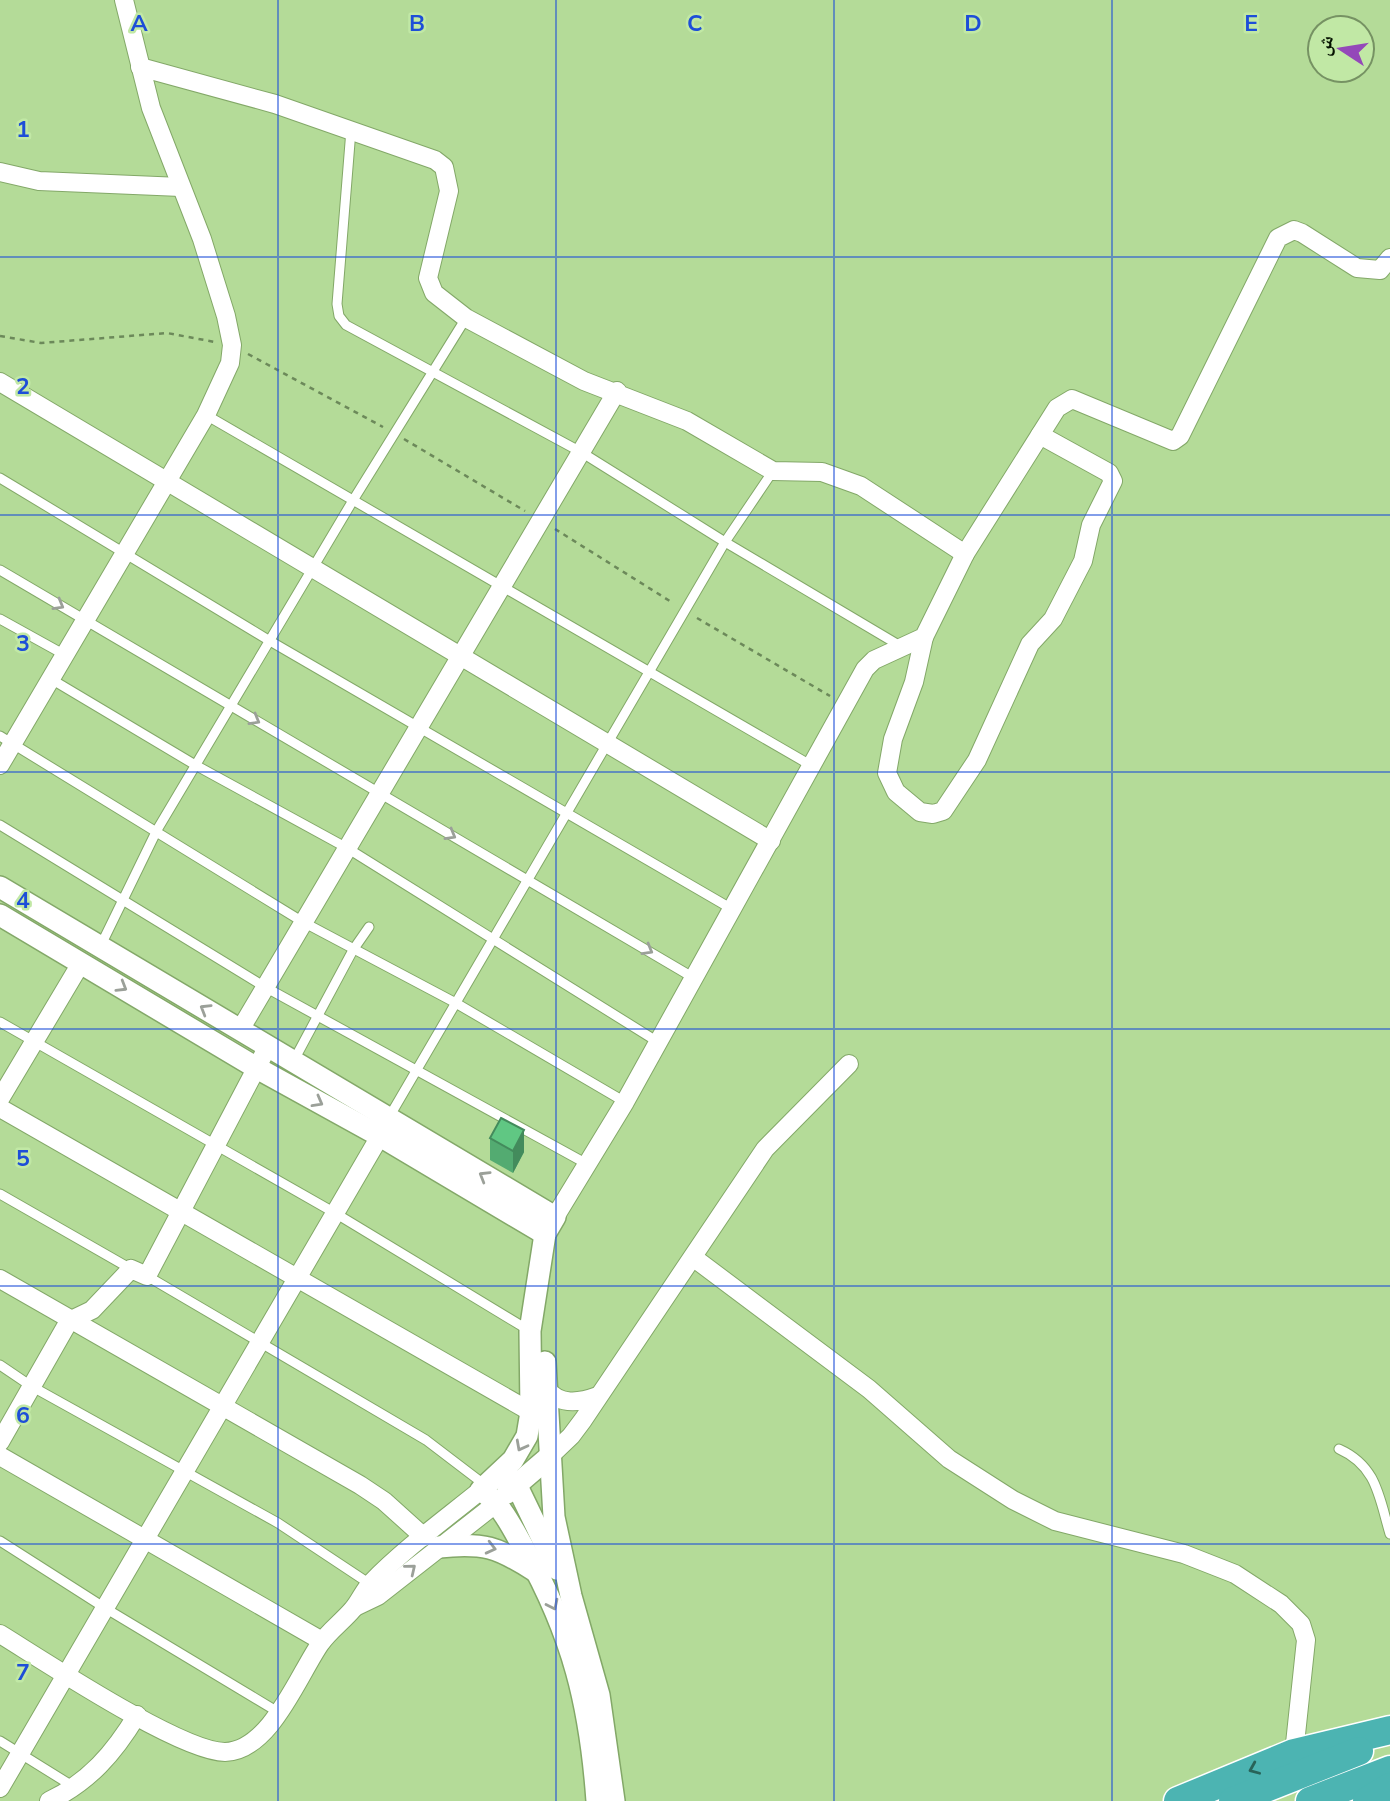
<svg xmlns="http://www.w3.org/2000/svg" width="1390" height="1801" font-family="Mulish,'Noto Naskh Arabic',sans-serif">
<style>
.lines{fill:none;stroke-linecap:round;stroke-linejoin:round}
.service-casing{stroke:#83a868;stroke-width:11}
.minor-casing{stroke:#83a868;stroke-width:20}
.tertiary-casing{stroke:#83a868;stroke-width:24}
.trunk-casing{stroke:#fff;stroke-width:31}
.path{stroke:#6c895a;stroke-width:2.5;stroke-dasharray:5 5;stroke-linecap:butt}
.service{stroke:#fff;stroke-width:9}
.minor{stroke:#fff;stroke-width:18}
.tertiary{stroke:#fff;stroke-width:21}
.trunk{stroke:#4cb4b2;stroke-width:28}
.wall{fill:#53ab71}
.shaded-wall{fill:#438b5c}
.building{fill:#60c783;stroke:#438b5c;stroke-width:2}
.oneway{stroke:#9ba099}
.oneway2{stroke:#286359}
.grid{fill:none;stroke:#1d4ed8;stroke-width:2;stroke-opacity:0.55}
.grid-label{font-size:23px;text-anchor:middle;font-weight:bold;fill:#1d4ed8;stroke:#c1e8a5;stroke-width:5;stroke-linejoin:round;paint-order:stroke}
</style>
<rect width="100%" height="100%" fill="#b4db98"/>
<g class="lines">
<defs>
<g id="service">
<path d="M351 130 337 304 339 316 346 325 581 452 725 542 902 647"/>
<path d="M206 415 812 766"/>
<path d="M0 478 270 641 732 909"/>
<path d="M0 570 694 978"/>
<path d="M0 619 65 655"/>
<path d="M51 679 197 766 347 848 658 1042"/>
<path d="M0 736 303 922 454 1002 625 1102"/>
<path d="M0 825 265 987 587 1164"/>
<path d="M101 945 157 830 352 502 466 318"/>
<path d="M0 1022 335 1213 530 1331"/>
<path d="M293 1062 353 950 369 927"/>
<path d="M388 1119 725 542 773 471"/>
<path d="M0 1194 131 1269"/>
<path d="M147 1276 426 1440 485 1485"/>
<path d="M0 1365 31 1386 278 1523 370 1584"/>
<path d="M1339 1449C1377 1466 1379 1497 1390 1534"/>
<path d="M0 1541 105 1608 278 1712"/>
<path d="M0 1741 74 1787"/>
</g>
<g id="minor">
<path d="M140 67 275 104 435 160 444 167 449 191 428 278 434 293 466 318 584 381 687 421 773 471 822 472 861 486 965 554"/>
<path d="M0 172 39 181 181 187"/>
<path d="M0 382 771 841"/>
<path d="M924 637 914 682 893 739 887 773 896 792 920 812 933 814 943 811 977 760 1030 644 1053 619 1083 561 1091 525 1113 481 1109 473 1040 435"/>
<path d="M0 765 206 415 230 363 232 345 226 316 202 239 151 108 124 0"/>
<path d="M240 1030 617 391"/>
<path d="M0 1099 81 963"/>
<path d="M0 1108 531 1412"/>
<path d="M555 1217 625 1102 865 669 874 660 924 637 965 554 1057 408 1072 399 1173 441 1180 436 1278 238 1294 230 1302 233 1357 268 1380 270 1390 258"/>
<path d="M694 1258 869 1389 949 1459 1013 1500 1055 1521 1184 1554 1235 1574 1281 1604 1301 1624 1306 1640 1294 1753"/>
<path d="M0 1279 360 1485 384 1501 424 1537"/>
<path d="M546 1388C559 1406 579 1403 598 1396"/>
<path d="M0 1442 69 1321 92 1310 131 1269 147 1276 268 1046"/>
<path d="M0 1456 322 1641"/>
<path d="M549 1457 571 1436 583 1420 765 1149 849 1064"/>
<path d="M355 1607 378 1596 498 1502"/>
<path d="M0 1634C44 1661 181 1752 225 1752 270 1751 298 1676 320 1644 329 1631 343 1621 353 1609 360 1601 364 1590 371 1583 404 1549 444 1520 481 1490"/>
<path d="M0 1788 380 1136"/>
<path d="M49 1801C89 1782 114 1753 137 1715"/>
</g>
<g id="tertiary">
<path d="M0 887 555 1217 545 1234 530 1331 531 1412 527 1436 513 1460 481 1490C503 1506 512 1528 525 1550 573 1636 590 1704 597 1801"/>
<path d="M0 915 255 1067 380 1136 545 1234"/>
<path d="M545 1362 554 1517 571 1596 599 1695 614 1801"/>
<path d="M503 1471 516 1484 557 1569"/>
<path d="M507 1493 549 1457"/>
<path d="M439 1547C483 1542 498 1547 535 1571"/>
</g>
<g id="trunk">
<path d="M1178 1801 1294 1753 1390 1730"/>
<path d="M1233 1801 1359 1751"/>
<path d="M1310 1801 1390 1770"/>
<path d="M1367 1801 1390 1787"/>
</g>
</defs>
<use href="#service" class="service-casing"/>
<use href="#minor" class="minor-casing"/>
<use href="#tertiary" class="tertiary-casing"/>
<use href="#trunk" class="trunk-casing"/>
<g class="path">
<path d="M0 336 41 343 167 333 215 342"/>
<path d="M248 354 383 427"/>
<path d="M404 439 525 511"/>
<path d="M555 529 673 603"/>
<path d="M697 618 830 696"/>
</g>
<use href="#service" class="service"/>
<use href="#minor" class="minor"/>
<use href="#tertiary" class="tertiary"/>
<use href="#trunk" class="trunk"/>
</g>
<path class="wall" d="M490 1138 524 1152 513 1173 490 1160Z"/>
<path class="shaded-wall" d="M524 1130V1152L513 1173V1151Z"/>
<path class="building" d="M501 1118 524 1130 513 1151 490 1138Z"/>
<defs><path id="oneway-chevron" d="M-2-3.5L2.5 0L-2 3.5" fill="none" stroke-width="1.6" stroke-linecap="round" stroke-linejoin="round" transform="scale(1.75)"/></defs>
<g class="oneway">
<use href="#oneway-chevron" transform="translate(59 605) rotate(30)"/>
<use href="#oneway-chevron" transform="translate(255 720) rotate(30)"/>
<use href="#oneway-chevron" transform="translate(451 835) rotate(30)"/>
<use href="#oneway-chevron" transform="translate(648 950) rotate(30)"/>
<use href="#oneway-chevron" transform="translate(122 987) rotate(31)"/>
<use href="#oneway-chevron" transform="translate(205 1009) rotate(-149)"/>
<use href="#oneway-chevron" transform="translate(318 1102) rotate(29)"/>
<use href="#oneway-chevron" transform="translate(484 1176) rotate(-149)"/>
<use href="#oneway-chevron" transform="translate(521 1446) rotate(118)"/>
<use href="#oneway-chevron" transform="translate(491 1548) rotate(14)"/>
<use href="#oneway-chevron" transform="translate(411 1569) rotate(-39)"/>
<use href="#oneway-chevron" transform="translate(553 1605) rotate(64)"/>
</g>
<use class="oneway2" href="#oneway-chevron" transform="translate(1254 1769) rotate(157)"/>
<path class="grid" d="M278 0V1801M556 0V1801M834 0V1801M1112 0V1801M0 257H1390M0 515H1390M0 772H1390M0 1029H1390M0 1286H1390M0 1544H1390"/>
<g class="grid-label">
<text x="139" y="31">A</text>
<text x="417" y="31">B</text>
<text x="695" y="31">C</text>
<text x="973" y="31">D</text>
<text x="1251" y="31">E</text>
<text x="23" y="137">1</text>
<text x="23" y="394">2</text>
<text x="23" y="651">3</text>
<text x="23" y="908">4</text>
<text x="23" y="1166">5</text>
<text x="23" y="1423">6</text>
<text x="23" y="1680">7</text>
</g>
<g transform="translate(1341 49) rotate(282)"><circle r="33" fill="#c1e8a5" stroke="#769263" stroke-width="2"/>
<path d="M0-5L12 26L0 18L-12 26Z" fill="#9448b9"/>
<text y="-10" font-size="19" font-weight="bold" text-anchor="middle" fill="#051200">ش</text>
</g>
</svg>
